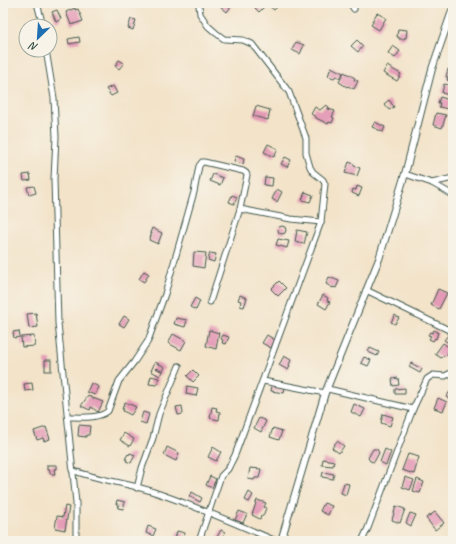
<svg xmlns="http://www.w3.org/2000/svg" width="456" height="544" font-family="Caveat,sans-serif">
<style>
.building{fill:#e49ab6}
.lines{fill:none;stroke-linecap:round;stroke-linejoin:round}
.minor-casing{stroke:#3f564a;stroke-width:7}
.tertiary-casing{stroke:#3f564a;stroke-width:8}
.minor{stroke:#fff;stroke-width:5}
.tertiary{stroke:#fff;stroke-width:6}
</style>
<rect width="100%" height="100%" fill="#f7f3e8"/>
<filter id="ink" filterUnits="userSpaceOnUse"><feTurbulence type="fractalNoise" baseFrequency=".025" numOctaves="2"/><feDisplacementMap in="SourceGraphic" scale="8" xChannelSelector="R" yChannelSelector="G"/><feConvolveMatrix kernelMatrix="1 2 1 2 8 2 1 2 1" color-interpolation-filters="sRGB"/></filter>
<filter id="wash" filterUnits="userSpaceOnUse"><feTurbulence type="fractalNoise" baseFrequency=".012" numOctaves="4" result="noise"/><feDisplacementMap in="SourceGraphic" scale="16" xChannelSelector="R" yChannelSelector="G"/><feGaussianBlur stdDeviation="0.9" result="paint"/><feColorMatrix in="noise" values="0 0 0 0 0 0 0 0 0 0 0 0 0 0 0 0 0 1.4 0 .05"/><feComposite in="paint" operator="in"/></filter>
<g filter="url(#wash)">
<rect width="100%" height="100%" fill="#f3e3c9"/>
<g id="blocks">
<g class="building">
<path d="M220 3H234L227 12 219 5Z"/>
<path d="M261 3 265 6 259 12 255 8Z"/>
<path d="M268 3H277L279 5 274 10 267 4Z"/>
<path d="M75 8V10L78 9 83 21 71 25 66 12Z"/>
<path d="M57 10 61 19 56 22 52 12Z"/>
<path d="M377 13 386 18 379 30 371 25 374 21H372Z"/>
<path d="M131 19 136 20 133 30 128 28Z"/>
<path d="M398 29 407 30 406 38H404V39H399V37H397Z"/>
<path d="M79 37 80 42 69 44 68 39Z"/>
<path d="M357 40 363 46 358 52 351 46Z"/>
<path d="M296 42 304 45 300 54 292 50Z"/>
<path d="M393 46 400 51 395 58 388 53Z"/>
<path d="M119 60 124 63 119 69 115 66Z"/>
<path d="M387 66 401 74 397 81 383 73Z"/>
<path d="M331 67 343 73 341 78 336 76 334 78 328 76Z"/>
<path d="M448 69 453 71V82L447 80 448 77H446Z"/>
<path d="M344 72 355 78 354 80 358 81 354 89 348 86 347 87 339 82Z"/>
<path d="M444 84 453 86 452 96 442 93Z"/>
<path d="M113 86 117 93 111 96 106 89Z"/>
<path d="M440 97 450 100 448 109 439 107 440 103H438Z"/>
<path d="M389 100 394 107 389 110 384 104Z"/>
<path d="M326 105 329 107 328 109 335 111 332 117 334 118 332 123 329 122 328 124 316 118V117L311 114 315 107 320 110Z"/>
<path d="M256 106 270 110 268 120 253 116Z"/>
<path d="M436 113 446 115 442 128 433 125Z"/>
<path d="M375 122 385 127 383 132 372 127Z"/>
<path d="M268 144 278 149 274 157 264 152Z"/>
<path d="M236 156 244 159 243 164 234 161Z"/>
<path d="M285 157 291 160 287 167 281 164Z"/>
<path d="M349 162 354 164V166L360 168 357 176 345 173Z"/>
<path d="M30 174 31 180 24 181 23 175Z"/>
<path d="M213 174 223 178 220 185 210 181Z"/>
<path d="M265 177 273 178 272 186 264 185Z"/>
<path d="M34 186 36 193 29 195 27 187Z"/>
<path d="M357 186 362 188 359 196 352 193 353 189 356 190Z"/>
<path d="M277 189 282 192 277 202 272 199Z"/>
<path d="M305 192 313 195 310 202 302 200Z"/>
<path d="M232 195 237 197 234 204 229 202Z"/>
<circle cx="282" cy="230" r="4"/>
<path d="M152 228 162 233 158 244 149 240 152 233H150Z"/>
<path d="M297 230 307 232 304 244 295 242Z"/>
<path d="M278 239 289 241 287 248 276 245Z"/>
<path d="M194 252 206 253 204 268 193 266Z"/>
<path d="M210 253 216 254 214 262 208 260Z"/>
<path d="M144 271 149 274 144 282 139 279Z"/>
<path d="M329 277 339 281 336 288 333 287V288L326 284Z"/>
<path d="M279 281 286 288 278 296 271 289Z"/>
<path d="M438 289 447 293 439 309 431 305Z"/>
<path d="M240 295 247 298 244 307 240 306 241 301 238 300Z"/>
<path d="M323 295 328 298 327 301 330 302 326 309 318 304Z"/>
<path d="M195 298 200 301 196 310 190 307Z"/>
<path d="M36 313 38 327 29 328 27 314Z"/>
<path d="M395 315 399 318 395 324 391 322Z"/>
<path d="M124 316 129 319 124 327 119 324Z"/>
<path d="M176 318 187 320 185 327 174 324Z"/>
<path d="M209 330 219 333 216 349 206 346Z"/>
<path d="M434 330 438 332 436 339 435 338 433 341 429 339 431 336 428 335 430 332 432 333Z"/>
<path d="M19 331 20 337 14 338 13 332Z"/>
<path d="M173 334 186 341 181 350 168 343Z"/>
<path d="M449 334 453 337V343L449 340 447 342 444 340Z"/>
<path d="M223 335 229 337 226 344 222 343 223 340 221 339Z"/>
<path d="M267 335 275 340 271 348 262 343Z"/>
<path d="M34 336 35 346 22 347 21 337Z"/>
<path d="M443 343 450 348 446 356 444 355 441 358 435 354Z"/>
<path d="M370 348 379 352 377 356 368 352Z"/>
<path d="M284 356 291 360 289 365 290 366 288 370 279 365Z"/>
<path d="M364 357 371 360 368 366 361 363Z"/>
<rect x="45" y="360" width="6" height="11"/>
<path d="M155 362 165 367 163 371 156 368 163 372 160 376 151 371Z"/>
<path d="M411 363 422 369 420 373 409 367Z"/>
<path d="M193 370 199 376 193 382 187 376Z"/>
<path d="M151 376 159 378 157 385 149 384Z"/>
<path d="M398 378 399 385 393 386 392 379Z"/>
<path d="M32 383 33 390 25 391 24 384Z"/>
<path d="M91 383 99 387 95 395 87 392Z"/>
<path d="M272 385 285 387 284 393 271 391Z"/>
<path d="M187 386 198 388 196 396 186 394Z"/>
<path d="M405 388V394H395V389Z"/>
<path d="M451 390 453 391V403L450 402 451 400 446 397Z"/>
<path d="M88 396 103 402 98 412 91 407 90 410 81 406Z"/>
<path d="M438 398 447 402 443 411 434 408Z"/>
<path d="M125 402 136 407 131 415 123 411 124 409H122Z"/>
<path d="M354 404 365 409 361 417 351 412Z"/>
<path d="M182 406 183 414 178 415 176 407Z"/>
<path d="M212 407 217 408 216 411 220 412 219 420 210 418Z"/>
<path d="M143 412 149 414 146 424 140 422Z"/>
<path d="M383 414 393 417 390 426 381 423Z"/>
<path d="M259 418 266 421 261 432 254 428Z"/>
<path d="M79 425 90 426 89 435H86V437L78 436Z"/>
<path d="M46 427 50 439 44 441 43 438 37 440 34 431Z"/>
<path d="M273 428 282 431 279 440 270 437Z"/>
<path d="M124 433 134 439 130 446 120 440Z"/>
<path d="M337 441 344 446 339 453 332 448Z"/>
<path d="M167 447 179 453 176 461 164 455Z"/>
<path d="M213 447 221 452 216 461 208 457Z"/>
<path d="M373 449H377L379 453 374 462 370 461 368 458Z"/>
<path d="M385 449 391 452 386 465 380 462Z"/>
<path d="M130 453 135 455 131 463 126 461 127 459H125L128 454 129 455Z"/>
<path d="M408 454 419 457 414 474 402 470Z"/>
<path d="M323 459 334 461 333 466 322 465Z"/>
<path d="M47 465H57V469H54L55 474H50V470H47Z"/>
<path d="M250 468 261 469 259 478H255L254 480 248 479Z"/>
<path d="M323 472 334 474 333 479 322 477Z"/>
<path d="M210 476 216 479 212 488 206 485Z"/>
<path d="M405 477 414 480 410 490 402 487Z"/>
<path d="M417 479 424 482 420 493 413 491Z"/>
<path d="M344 483 349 484 346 495 341 493Z"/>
<path d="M192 492 202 498 200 502 189 496Z"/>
<path d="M249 492 253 495 249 502 245 500Z"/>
<path d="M117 500 125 502 123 509 118 508 119 504H116Z"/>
<path d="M257 500 266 503 264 507 266 508 263 516H261L260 519 252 515Z"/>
<path d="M324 503 332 506 328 515 320 511Z"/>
<path d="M65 506 69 507 65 530 55 528 57 516 63 517Z"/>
<path d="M396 506 405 509 400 523 392 520Z"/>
<path d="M239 511 247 514 243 523 235 520Z"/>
<path d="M435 512 444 523 435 530 426 518Z"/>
<path d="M410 513 416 515 411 526 406 523Z"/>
<path d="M148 526 156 529 153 536 146 533Z"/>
<path d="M221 530 225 532 222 540 217 537Z"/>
<path d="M177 531 185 533 183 541 175 540Z"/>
</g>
</g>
</g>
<g filter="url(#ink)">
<use href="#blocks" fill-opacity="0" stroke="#3f564a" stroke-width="1"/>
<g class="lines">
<defs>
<g id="minor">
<path d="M37 3 43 26"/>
<path d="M200 3 199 6 200 14 208 26 216 33 224 39 243 40 252 44 289 92 306 138V153L310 167 313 172 323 180 325 184 321 222 291 219 240 209"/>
<path d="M350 3 354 9"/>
<path d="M46 50 54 98 56 137 54 179 58 323 76 503V541"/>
<path d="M405 174 432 183 453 195"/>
<path d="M432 183 453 178"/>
<path d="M366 290 453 332"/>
<path d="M263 381 325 393"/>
<path d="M328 389 413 409"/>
<path d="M68 417C80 417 99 419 108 411L119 381 134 362 148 341 165 294 194 192 199 166 202 162H204L243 171 246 173 247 175 240 209 210 302"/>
<path d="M72 470C100 481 130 483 157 493 198 507 237 524 276 541"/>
<path d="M137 488 142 468 153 438 159 414 179 366"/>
<path d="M199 541 221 476 228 469 235 455 321 222"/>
<path d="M362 541 368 528 413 409 427 379 433 375 445 376 453 372"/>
<path d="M448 541 453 538"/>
</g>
<path id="tertiary" d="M281 541 325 393 379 259 405 174 432 69 453 8"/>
</defs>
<use href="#minor" class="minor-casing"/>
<use href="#tertiary" class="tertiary-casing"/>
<use href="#minor" class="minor"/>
<use href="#tertiary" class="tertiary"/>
</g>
</g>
<rect width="456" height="544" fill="none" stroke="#f7f3e8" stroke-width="16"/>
<g transform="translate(38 38) rotate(205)"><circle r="19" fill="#f7f3e8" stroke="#a1aaa0"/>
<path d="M0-3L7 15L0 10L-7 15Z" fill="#1f6fb2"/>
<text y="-6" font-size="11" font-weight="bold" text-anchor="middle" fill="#1f3d34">N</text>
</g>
</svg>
